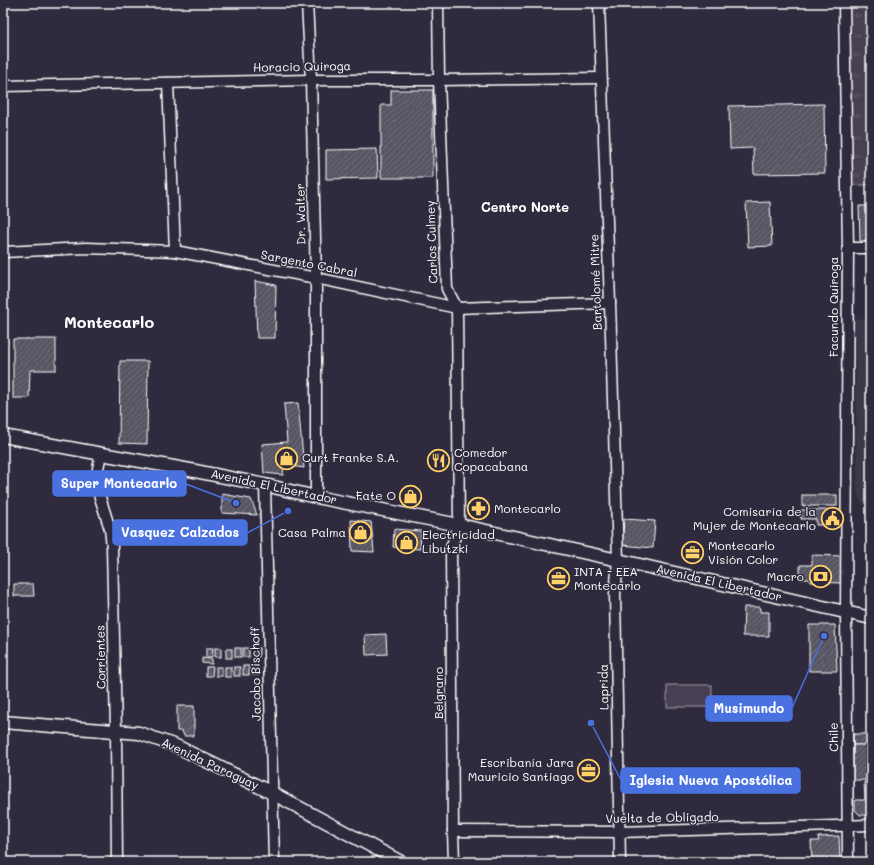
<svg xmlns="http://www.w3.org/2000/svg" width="874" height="865" font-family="Mali,sans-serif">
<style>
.built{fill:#3c3749}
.grass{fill:url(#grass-tufts);stroke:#a2a0a8}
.pitch{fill:#464152;stroke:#a2a0a8}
.building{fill:url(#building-hatch);stroke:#fff}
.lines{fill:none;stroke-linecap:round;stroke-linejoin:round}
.minor-casing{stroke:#fff;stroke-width:13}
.major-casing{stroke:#fff;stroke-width:15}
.minor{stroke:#2f2a3d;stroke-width:10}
.major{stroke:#2f2a3d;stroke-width:12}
.labels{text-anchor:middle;stroke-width:3;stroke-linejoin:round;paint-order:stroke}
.street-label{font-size:12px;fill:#fff;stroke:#2f2a3d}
.poi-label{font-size:12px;fill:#fff;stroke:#2f2a3d;text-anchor:start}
.neighbourhood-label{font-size:13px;font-weight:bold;fill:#fff;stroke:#2f2a3d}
.district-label{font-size:16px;font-weight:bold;fill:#fff;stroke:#2f2a3d}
.leader{fill:none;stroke:#4a71e0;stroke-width:1.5}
.callout-dot{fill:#4a71e0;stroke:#2f2a3d;stroke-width:1.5}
.callout{fill:#4a71e0;stroke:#4a71e0;stroke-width:1.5}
.callout-label{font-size:13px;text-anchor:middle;font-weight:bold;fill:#fff}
</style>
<defs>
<pattern id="grass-tufts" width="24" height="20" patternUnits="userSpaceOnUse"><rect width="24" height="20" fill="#464152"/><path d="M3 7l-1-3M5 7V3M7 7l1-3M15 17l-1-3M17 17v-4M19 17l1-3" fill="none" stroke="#625e6c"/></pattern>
<pattern id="building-hatch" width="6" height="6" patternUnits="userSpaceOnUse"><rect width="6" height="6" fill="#595564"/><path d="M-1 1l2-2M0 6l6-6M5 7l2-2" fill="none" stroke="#726e7b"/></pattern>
</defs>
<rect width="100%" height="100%" fill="#2f2a3d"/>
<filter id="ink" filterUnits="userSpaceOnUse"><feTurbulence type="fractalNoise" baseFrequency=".025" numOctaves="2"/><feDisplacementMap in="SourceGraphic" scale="8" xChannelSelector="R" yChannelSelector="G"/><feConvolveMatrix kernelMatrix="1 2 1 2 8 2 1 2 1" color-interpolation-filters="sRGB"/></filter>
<g filter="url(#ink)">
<path class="built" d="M855 319H871V504L861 502 857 493Z"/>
<rect class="grass" x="849" y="3" width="22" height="182"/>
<rect class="pitch" x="667" y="685" width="45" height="22"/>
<g class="building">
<path d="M391 90H433V178H381V105H391Z"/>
<path d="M824 104 825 173 754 174 753 148 730 149 729 106Z"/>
<path d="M377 149 378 178 326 179V150Z"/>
<path d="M770 202 772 246 748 247 746 203Z"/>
<path d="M859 206H871V241H860Z"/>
<path d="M255 281 276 285 275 338H257Z"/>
<path d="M13 339H56V370H30L29 398H13Z"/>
<path d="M120 361H148L147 444 119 443Z"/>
<path d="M298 403 304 468 284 465 283 475 264 473 262 444 287 442 284 404Z"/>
<path d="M222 494 251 499 257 515 222 513Z"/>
<rect x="802" y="495" width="35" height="11"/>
<path d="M801 510H835V525H816V519H801Z"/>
<path d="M624 519 655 521 653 548 622 545Z"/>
<path d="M351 520 371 522 374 552 352 551Z"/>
<path d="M394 529 421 531 420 549 393 547Z"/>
<path d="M812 555 842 556 841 583 810 582 808 579H800V565H812Z"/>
<path d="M14 584H33L34 596H14Z"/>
<path d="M744 607H760V612H769V636H743Z"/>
<path d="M809 625H835L837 671H809Z"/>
<path d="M386 634 387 654 366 655 365 635Z"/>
<path d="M206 648H213L212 657H206Z"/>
<rect x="215" y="648" width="6" height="9"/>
<rect x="235" y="648" width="6" height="9"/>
<rect x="243" y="648" width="6" height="9"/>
<rect x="253" y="648" width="6" height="9"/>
<rect x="226" y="649" width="6" height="9"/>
<path d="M202 658 212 659V664L202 663Z"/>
<rect x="243" y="666" width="6" height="9"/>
<rect x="252" y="666" width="6" height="9"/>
<path d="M206 667H213L212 676H206Z"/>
<rect x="216" y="667" width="6" height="9"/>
<rect x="225" y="667" width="6" height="10"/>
<rect x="234" y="667" width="6" height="9"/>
<path d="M177 706H194V736H184L182 731H177Z"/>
<rect x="853" y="734" width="18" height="11"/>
<path d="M853 745H871V775H866V780H853Z"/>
<path d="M864 782H871V815H860L855 810V800H865Z"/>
<path d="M839 836 840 862H812L811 841H819L818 837Z"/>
</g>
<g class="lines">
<defs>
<g id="minor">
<path d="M307 3 311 80 316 278V497"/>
<path d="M438 3 439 80 447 289 457 308 459 525 451 548 453 831 454 862"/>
<path d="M599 3 610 303 618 560 615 594 620 862"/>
<path d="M844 3 848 248 846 612 848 862"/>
<path d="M168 83 175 251"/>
<path d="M3 86 311 80H439L601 78"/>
<path d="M848 248H871"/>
<path d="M3 252 86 248 175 251 316 278 457 308 610 303"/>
<path d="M101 454 96 478 98 491 110 529 112 547 116 732 117 862"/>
<path d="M265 485 274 862"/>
<path d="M453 831 619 832 871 825"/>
</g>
<g id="major">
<path d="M3 436 190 470 265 485 316 497 459 525 618 560 871 618"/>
<path d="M3 722 139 733 176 746 272 793 401 862"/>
</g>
</defs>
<use href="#minor" class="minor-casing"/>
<use href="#major" class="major-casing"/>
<use href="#minor" class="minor"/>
<use href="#major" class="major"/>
</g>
</g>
<defs>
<symbol id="shop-ring" viewBox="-11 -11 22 22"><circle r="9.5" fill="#2f2a3d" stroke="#ffd166" stroke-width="1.5"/><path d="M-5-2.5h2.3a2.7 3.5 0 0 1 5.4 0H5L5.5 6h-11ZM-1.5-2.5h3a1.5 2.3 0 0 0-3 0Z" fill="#ffd166"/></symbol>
<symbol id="restaurant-ring" viewBox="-11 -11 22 22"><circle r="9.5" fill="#2f2a3d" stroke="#ffd166" stroke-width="1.5"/><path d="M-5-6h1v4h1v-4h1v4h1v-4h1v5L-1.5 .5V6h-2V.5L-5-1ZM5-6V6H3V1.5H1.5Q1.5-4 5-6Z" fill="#ffd166"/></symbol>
<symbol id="pharmacy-ring" viewBox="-11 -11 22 22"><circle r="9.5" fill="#2f2a3d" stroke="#ffd166" stroke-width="1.5"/><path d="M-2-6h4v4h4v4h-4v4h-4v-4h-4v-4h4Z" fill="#ffd166"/></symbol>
<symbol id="civic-ring" viewBox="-11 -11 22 22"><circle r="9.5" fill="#2f2a3d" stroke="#ffd166" stroke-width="1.5"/><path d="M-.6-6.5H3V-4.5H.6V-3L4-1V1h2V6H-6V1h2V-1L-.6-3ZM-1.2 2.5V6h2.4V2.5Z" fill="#ffd166"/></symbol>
<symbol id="office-ring" viewBox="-11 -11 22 22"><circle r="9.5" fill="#2f2a3d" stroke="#ffd166" stroke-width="1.5"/><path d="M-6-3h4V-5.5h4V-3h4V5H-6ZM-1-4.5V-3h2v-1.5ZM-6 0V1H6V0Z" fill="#ffd166"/></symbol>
<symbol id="bank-ring" viewBox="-11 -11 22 22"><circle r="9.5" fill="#2f2a3d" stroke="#ffd166" stroke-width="1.5"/><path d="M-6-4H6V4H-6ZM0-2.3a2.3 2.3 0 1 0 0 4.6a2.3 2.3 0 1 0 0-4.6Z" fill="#ffd166"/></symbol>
</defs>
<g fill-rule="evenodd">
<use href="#shop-ring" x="274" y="446" width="25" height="25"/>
<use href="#restaurant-ring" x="426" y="448" width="25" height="25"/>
<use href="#shop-ring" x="398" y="484" width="25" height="25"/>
<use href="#pharmacy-ring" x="466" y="496" width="25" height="25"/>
<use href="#civic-ring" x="820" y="506" width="25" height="25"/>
<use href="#shop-ring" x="348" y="520" width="25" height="25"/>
<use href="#shop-ring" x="394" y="530" width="25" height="25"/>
<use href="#office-ring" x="680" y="540" width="25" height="25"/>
<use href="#bank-ring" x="808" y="564" width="25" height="25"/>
<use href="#office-ring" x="546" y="566" width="25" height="25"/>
<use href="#office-ring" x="576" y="758" width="25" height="25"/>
</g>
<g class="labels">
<g class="street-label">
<text transform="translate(302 67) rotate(-1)" y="4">Horacio Quiroga</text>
<text transform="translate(301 214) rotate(-91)" y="4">Dr. Walter</text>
<text transform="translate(432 242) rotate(-92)" y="4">Carlos Culmey</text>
<text transform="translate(309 264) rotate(11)" y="4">Sargento Cabral</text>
<text transform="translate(596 282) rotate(-92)" y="4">Bartolomé Mitre</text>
<text transform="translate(834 307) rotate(-90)" y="4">Facundo Quiroga</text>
<text transform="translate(274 487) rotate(12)" y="4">Avenida El Libertador</text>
<text transform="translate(719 583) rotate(13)" y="4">Avenida El Libertador</text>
<text transform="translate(101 657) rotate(-91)" y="4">Corrientes</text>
<text transform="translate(256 674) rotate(-91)" y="4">Jacobo Bischoff</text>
<text transform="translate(604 687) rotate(-91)" y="4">Laprida</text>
<text transform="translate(439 693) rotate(-90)" y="4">Belgrano</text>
<text transform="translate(834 737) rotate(-91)" y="4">Chile</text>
<text transform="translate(210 764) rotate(25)" y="4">Avenida Paraguay</text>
<text transform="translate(662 818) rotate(-1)" y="4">Vuelta de Obligado</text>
</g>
<g class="poi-label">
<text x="454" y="457">Comedor<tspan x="454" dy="14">Copacabana</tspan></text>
<text x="302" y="462">Curt Franke S.A.</text>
<text x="396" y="500" text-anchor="end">Fate O</text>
<text x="494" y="513">Montecarlo</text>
<text x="816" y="516" text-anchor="end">Comisaría de la<tspan x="816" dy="14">Mujer de Montecarlo</tspan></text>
<text x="346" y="537" text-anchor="end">Casa Palma</text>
<text x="422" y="539">Electricidad<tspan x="422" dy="14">Libutzki</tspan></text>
<text x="708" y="550">Montecarlo<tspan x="708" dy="14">Visión Color</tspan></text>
<text x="574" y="576">INTA - EEA<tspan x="574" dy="14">Montecarlo</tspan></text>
<text x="804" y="581" text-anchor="end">Macro</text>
<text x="574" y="767" text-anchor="end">Escribanía Jara<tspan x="574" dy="14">Mauricio Santiago</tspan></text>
</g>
<g class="neighbourhood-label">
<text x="525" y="212">Centro Norte</text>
</g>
<g class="district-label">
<text x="109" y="328">Montecarlo</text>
</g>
</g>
<path class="leader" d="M236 503L186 484M288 511L247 533M824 636L792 708M591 723L621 780"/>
<g class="callout-dot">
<circle cx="236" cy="503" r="4"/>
<circle cx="288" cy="511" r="4"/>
<circle cx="824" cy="636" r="4"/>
<circle cx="591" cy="723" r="4"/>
</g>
<g class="callout">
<rect x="53" y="471" width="133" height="25" rx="4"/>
<rect x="113" y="520" width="134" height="25" rx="4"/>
<rect x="706" y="696" width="86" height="25" rx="4"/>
<rect x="621" y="768" width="179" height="25" rx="4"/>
</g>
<g class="callout-label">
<text x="119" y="488">Super Montecarlo</text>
<text x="180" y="537">Vasquez Calzados</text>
<text x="749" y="713">Musimundo</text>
<text x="711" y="785">Iglesia Nueva Apostólica</text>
</g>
<rect width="874" height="865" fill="none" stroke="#2f2a3d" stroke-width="16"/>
<rect x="8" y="8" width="858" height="849" fill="none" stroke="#fff" stroke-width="1.5" filter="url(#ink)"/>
</svg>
